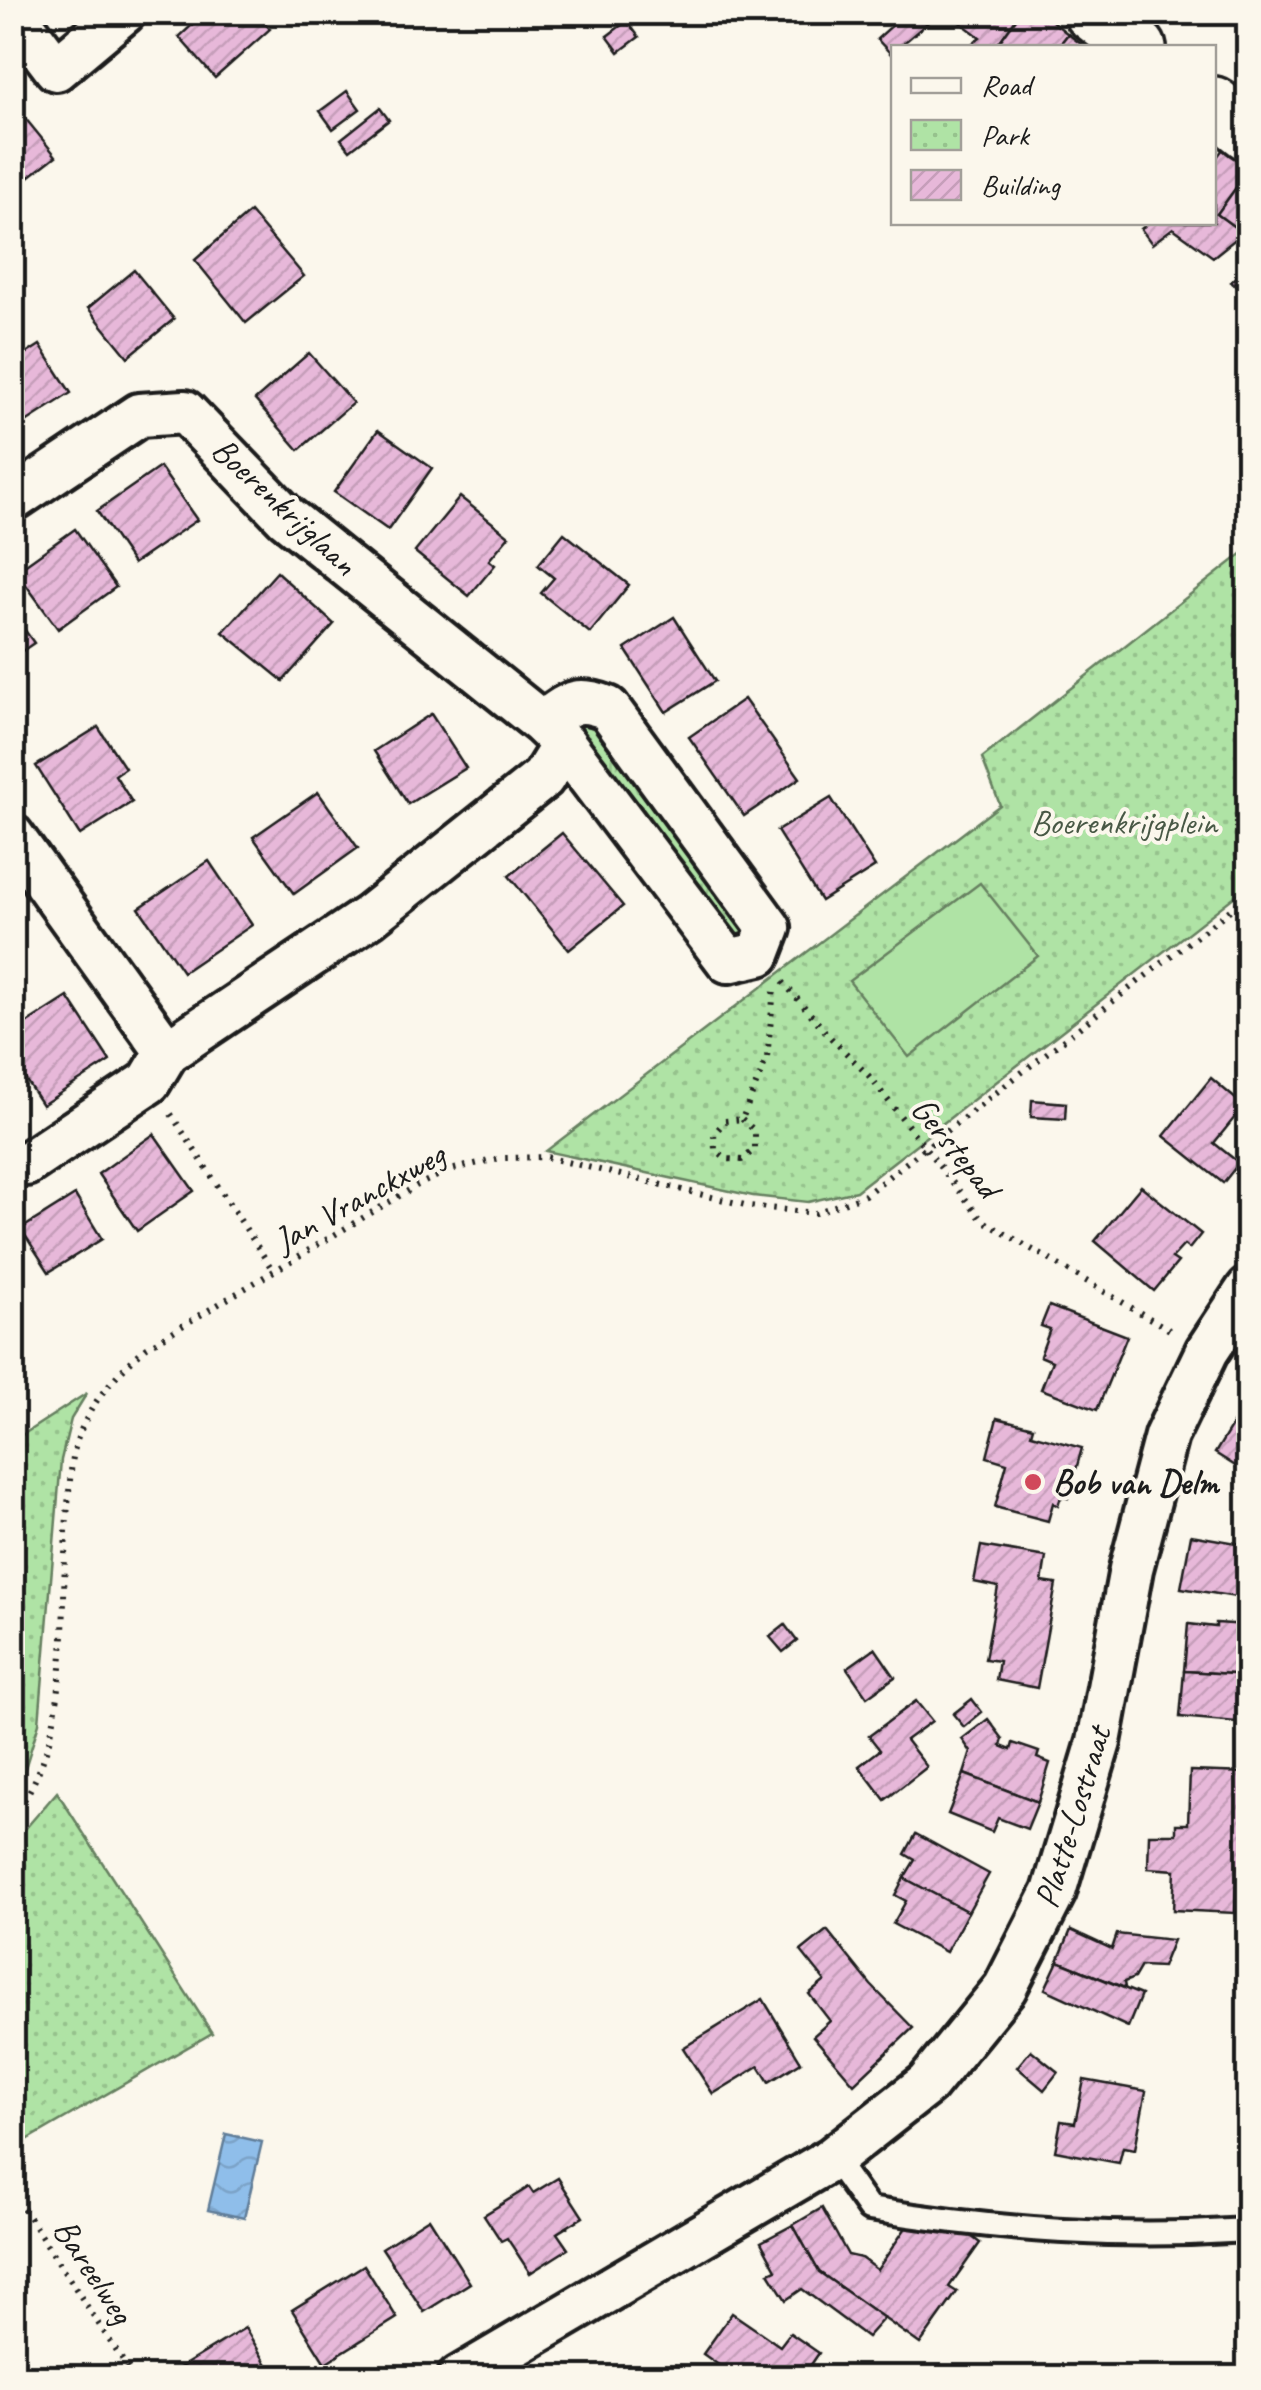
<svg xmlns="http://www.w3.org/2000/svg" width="1261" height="2390" font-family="Caveat,sans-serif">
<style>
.grass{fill:url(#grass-tufts);stroke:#668060;stroke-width:2.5}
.park{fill:url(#park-dots);stroke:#668060;stroke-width:2.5}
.garden{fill:#afe3a5;stroke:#668060;stroke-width:2.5}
.water{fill:url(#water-waves);stroke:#617d98;stroke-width:2.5}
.building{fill:url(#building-hatch);stroke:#1c1c1c;stroke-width:2.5}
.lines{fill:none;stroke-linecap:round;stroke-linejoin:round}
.service-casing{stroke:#1c1c1c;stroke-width:30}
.minor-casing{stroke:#1c1c1c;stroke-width:50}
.tertiary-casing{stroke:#1c1c1c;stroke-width:62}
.path{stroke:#1c1c1c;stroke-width:6;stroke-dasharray:2.5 8;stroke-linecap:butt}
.service{stroke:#fbf7ec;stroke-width:22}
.minor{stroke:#fbf7ec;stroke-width:42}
.tertiary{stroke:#fbf7ec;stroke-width:55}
.poi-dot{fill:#d1495b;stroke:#fbf7ec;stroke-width:4}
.labels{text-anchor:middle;stroke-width:8;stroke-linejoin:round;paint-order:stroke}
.street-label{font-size:35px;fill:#1c1c1c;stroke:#fbf7ec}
.park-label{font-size:35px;fill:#485845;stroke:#fbf7ec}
.poi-label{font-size:35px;font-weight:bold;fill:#1c1c1c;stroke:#fbf7ec;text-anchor:start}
</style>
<defs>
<pattern id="grass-tufts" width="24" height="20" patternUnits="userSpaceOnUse" patternTransform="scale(2.5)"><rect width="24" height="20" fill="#afe3a5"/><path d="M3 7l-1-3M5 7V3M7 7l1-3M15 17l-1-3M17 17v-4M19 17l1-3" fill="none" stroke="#96c28d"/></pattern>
<pattern id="park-dots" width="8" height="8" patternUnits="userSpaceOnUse" patternTransform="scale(2.5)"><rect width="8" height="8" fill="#afe3a5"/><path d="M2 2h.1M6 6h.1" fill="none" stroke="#96c28d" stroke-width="1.8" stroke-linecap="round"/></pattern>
<pattern id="water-waves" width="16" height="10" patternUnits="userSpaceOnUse" patternTransform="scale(2.5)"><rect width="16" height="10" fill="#8fbeea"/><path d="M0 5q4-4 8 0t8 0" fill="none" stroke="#7ba3c8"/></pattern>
<pattern id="building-hatch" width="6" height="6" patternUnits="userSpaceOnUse" patternTransform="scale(2.5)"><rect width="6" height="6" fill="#e7b8d9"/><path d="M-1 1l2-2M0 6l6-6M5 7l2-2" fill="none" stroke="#c69eba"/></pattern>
</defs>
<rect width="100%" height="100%" fill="#fbf7ec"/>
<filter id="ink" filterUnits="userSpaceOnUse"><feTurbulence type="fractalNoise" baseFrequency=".01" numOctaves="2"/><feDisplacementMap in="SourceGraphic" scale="20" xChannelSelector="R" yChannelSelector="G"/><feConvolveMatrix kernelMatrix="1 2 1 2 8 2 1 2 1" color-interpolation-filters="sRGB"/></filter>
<g filter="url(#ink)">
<path class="grass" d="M588 710 754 923 740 948 570 721Z"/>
<g class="park">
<path d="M1248 549V886L856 1191 808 1202 753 1196 546 1151 1000 805 982 758Z"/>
<path d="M87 1393 71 1419 61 1460 39 1723 22 1778 13 1790V1441Z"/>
<path d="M57 1792 212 2033 13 2148V1843Z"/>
</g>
<path class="garden" d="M980 883 1038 956 909 1057 849 981Z"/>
<path class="water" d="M226 2134 262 2142 244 2218 208 2210Z"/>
<g class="building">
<path d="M206 12H255L270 29 215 78 179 37Z"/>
<path d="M907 12H940L898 48H894L891 54 877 39Z"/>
<path d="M946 12H1021L995 48H967L980 37Z"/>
<path d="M1021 12H1041L1068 34 1057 48H995Z"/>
<path d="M627 21 639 37 619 52 607 36Z"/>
<path d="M1068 34 1086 48H1057Z"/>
<path d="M347 91 360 109 333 129 320 111Z"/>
<path d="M12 102 56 156 12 190Z"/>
<path d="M380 108 389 120 350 150 341 139Z"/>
<path d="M1223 149 1248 168V171L1217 214 1243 233 1213 257 1173 228 1152 244 1141 229 1149 222H1214V161Z"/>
<path d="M1248 171V226L1243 233 1217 214Z"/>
<path d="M250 212 304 276 246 323 195 260Z"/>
<path d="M1248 262V303L1238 297 1242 292 1231 282Z"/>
<path d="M134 270 174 319 128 357 88 308Z"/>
<path d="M40 345 71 393 12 431V363Z"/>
<path d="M309 353 353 403 299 450 255 400Z"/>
<path d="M378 430 432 468 388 530 334 492Z"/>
<path d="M160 467 197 520 133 564 97 511Z"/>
<path d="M460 497 509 536 489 560 495 565 469 596 415 552Z"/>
<path d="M75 529 116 587 58 629 16 571Z"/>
<path d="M564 533 629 585 590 633 541 593 554 578 538 565Z"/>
<path d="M277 572 334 624 283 681 223 632Z"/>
<path d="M12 612 34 643 12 658Z"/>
<path d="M674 617 715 681 666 712 625 649Z"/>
<path d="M744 699 800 778 744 816 689 737Z"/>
<path d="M431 714 466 768 408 804 374 751Z"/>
<path d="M98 727 125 768 115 775 132 802 80 835 36 766Z"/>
<path d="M318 792 358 848 294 894 253 837Z"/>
<path d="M831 798 875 867 821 901 777 831Z"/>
<path d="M562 833 623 906 569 950 509 876Z"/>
<path d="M209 861 252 925 183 972 139 908Z"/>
<path d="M68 997 110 1061 42 1105 12 1059V1033Z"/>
<path d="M1211 1078 1244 1106 1214 1143 1239 1163 1223 1183 1164 1136Z"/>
<path d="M1032 1100 1066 1103 1065 1119 1031 1117Z"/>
<path d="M154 1134 194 1191 137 1231 98 1174Z"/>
<path d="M1141 1186 1201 1234 1189 1249 1184 1245 1172 1258 1178 1262 1154 1291 1095 1241Z"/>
<path d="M75 1195 102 1239 49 1272 21 1229Z"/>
<path d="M1049 1306 1127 1336 1097 1410 1041 1389 1052 1361 1040 1356 1050 1329 1041 1326Z"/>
<path d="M1239 1414 1248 1419V1474L1215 1453Z"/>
<path d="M997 1418 1033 1427 1031 1434 1082 1448 1068 1498 1061 1497 1058 1506 1053 1503 1048 1521 995 1507 1007 1463 987 1457Z"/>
<path d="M1191 1535 1248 1545V1599L1181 1588Z"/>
<path d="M981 1546 1046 1557 1042 1582 1056 1584 1037 1688 996 1680 999 1661 985 1659 998 1587 974 1582Z"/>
<path d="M1216 1623 1248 1625V1675L1184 1671 1188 1624 1216 1627Z"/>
<path d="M785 1625 797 1641 783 1652 770 1637Z"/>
<path d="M875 1648 895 1677 867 1697 847 1668Z"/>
<path d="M1184 1671 1248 1675V1723L1180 1717Z"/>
<path d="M972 1699 982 1712 964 1727 953 1714Z"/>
<path d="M916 1701 932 1721 906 1740 927 1767 885 1800 859 1766 880 1750 869 1736Z"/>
<path d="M988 1719 1003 1739 1001 1746 1011 1750 1013 1743 1039 1752 1037 1758 1050 1763 1038 1802 964 1774 971 1752 962 1739Z"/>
<path d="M1190 1771 1248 1773V1887L1236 1886 1235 1913 1173 1910 1175 1870 1148 1868 1149 1834H1176V1824H1188Z"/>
<path d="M964 1774 1038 1802 1027 1829 998 1818 992 1832 948 1814Z"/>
<path d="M916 1834 989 1874 968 1912 904 1878 915 1860 905 1854Z"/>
<path d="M904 1878 968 1912 946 1952 893 1924 906 1901 895 1895Z"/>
<path d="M827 1930 871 1985 913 2028 854 2084 813 2036 830 2021 809 1994 825 1981 801 1951Z"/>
<path d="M1071 1930 1112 1949 1117 1934 1173 1940 1162 1967 1141 1966 1134 1978 1124 1982 1125 1988 1058 1961Z"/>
<path d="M1058 1961 1141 1995 1128 2027 1045 1989Z"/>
<path d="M763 1999 801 2062 769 2082 759 2066 713 2094 683 2048Z"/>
<path d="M1031 2050 1058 2072 1044 2090 1017 2067Z"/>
<path d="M1084 2080 1146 2091 1135 2149 1123 2147 1119 2163 1055 2151 1061 2121 1075 2123Z"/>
<path d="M558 2178 583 2217 557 2233 568 2249 530 2273 507 2238 501 2241 484 2215 529 2187 533 2193Z"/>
<path d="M822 2208 848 2255 861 2258 877 2270 911 2220 960 2228 980 2243 949 2287 957 2292 920 2344 819 2272 793 2225Z"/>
<path d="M429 2218 470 2283 424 2312 382 2248Z"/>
<path d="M793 2225 819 2272 884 2318 867 2337 802 2289 786 2300 769 2273 776 2270 761 2242Z"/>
<path d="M364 2265 397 2318 325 2363 292 2310Z"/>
<path d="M732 2313 780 2346 790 2333 819 2353 802 2378H775L763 2369 756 2378H737L703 2354Z"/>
<path d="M245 2328 275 2378H176L173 2372Z"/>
</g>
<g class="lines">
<defs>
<path id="service" d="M833 2158 869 2209C999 2230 1117 2239 1248 2230"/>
<g id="minor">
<path d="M13 12 56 69 124 12"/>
<path d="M12 500 139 415 185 412 286 517 542 723 564 744 728 961 759 954 769 928 608 708C575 695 569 704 542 723"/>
<path d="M12 836 167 1052 370 916 543 778 564 744"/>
<path d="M26 1164 149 1082 167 1052"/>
<path d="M459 2378 833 2158 927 2084 1005 1988 1054 1892 1099 1742 1131 1569 1166 1436 1207 1351 1248 1289"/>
</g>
<g id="tertiary">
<path d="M1092 12 1138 48"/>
<path d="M1214 105 1248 132"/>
</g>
</defs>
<use href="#service" class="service-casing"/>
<use href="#minor" class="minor-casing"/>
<use href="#tertiary" class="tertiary-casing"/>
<g class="path">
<path d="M783 982 831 1038 869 1076 982 1220 1173 1332"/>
<path d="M171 1114 274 1272"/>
<path d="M742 1119 755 1131V1149L742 1160 727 1159 715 1149 714 1134 725 1121 742 1119 767 1058 774 990"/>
<path d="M12 1817C78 1735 58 1604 68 1505 70 1481 71 1452 81 1430 96 1395 119 1371 147 1347L416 1186 450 1170 479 1163 505 1158 546 1157 749 1206 815 1213 865 1195 1248 896"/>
<path d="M12 2191 134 2378"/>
</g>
<use href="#service" class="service"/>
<use href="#minor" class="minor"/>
<use href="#tertiary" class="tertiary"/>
</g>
</g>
<circle class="poi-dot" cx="1033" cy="1482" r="10"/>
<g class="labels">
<g class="street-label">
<text transform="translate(285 506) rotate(43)" y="12">Boerenkrijglaan</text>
<text transform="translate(956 1147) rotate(51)" y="12">Gerstepad</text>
<text transform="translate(359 1197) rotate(-29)" y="12">Jan Vranckxweg</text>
<text transform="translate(1072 1817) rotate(-73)" y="12">Platte-Lostraat</text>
<text transform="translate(94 2271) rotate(57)" y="12">Bareelweg</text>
</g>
<g class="park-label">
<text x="1124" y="834">Boerenkrijgplein</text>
</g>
<g class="poi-label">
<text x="1053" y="1494">Bob van Delm</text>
</g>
</g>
<rect width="1261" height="2390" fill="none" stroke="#fbf7ec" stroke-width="50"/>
<rect x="25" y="25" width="1211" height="2340" fill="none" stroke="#1c1c1c" stroke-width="4" filter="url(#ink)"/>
<rect x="891" y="45" width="325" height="180" fill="#fbf7ec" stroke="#a29f99" stroke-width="2.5"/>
<rect x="911" y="78" width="50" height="15" fill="#fbf7ec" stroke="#a29f99" stroke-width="2.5"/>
<text x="981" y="95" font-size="30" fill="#1c1c1c">Road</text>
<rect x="911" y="120" width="50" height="30" fill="url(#park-dots)" stroke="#a29f99" stroke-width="2.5"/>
<text x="981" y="145" font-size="30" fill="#1c1c1c">Park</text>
<rect x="911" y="170" width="50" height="30" fill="url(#building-hatch)" stroke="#a29f99" stroke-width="2.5"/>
<text x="981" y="195" font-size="30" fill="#1c1c1c">Building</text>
</svg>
